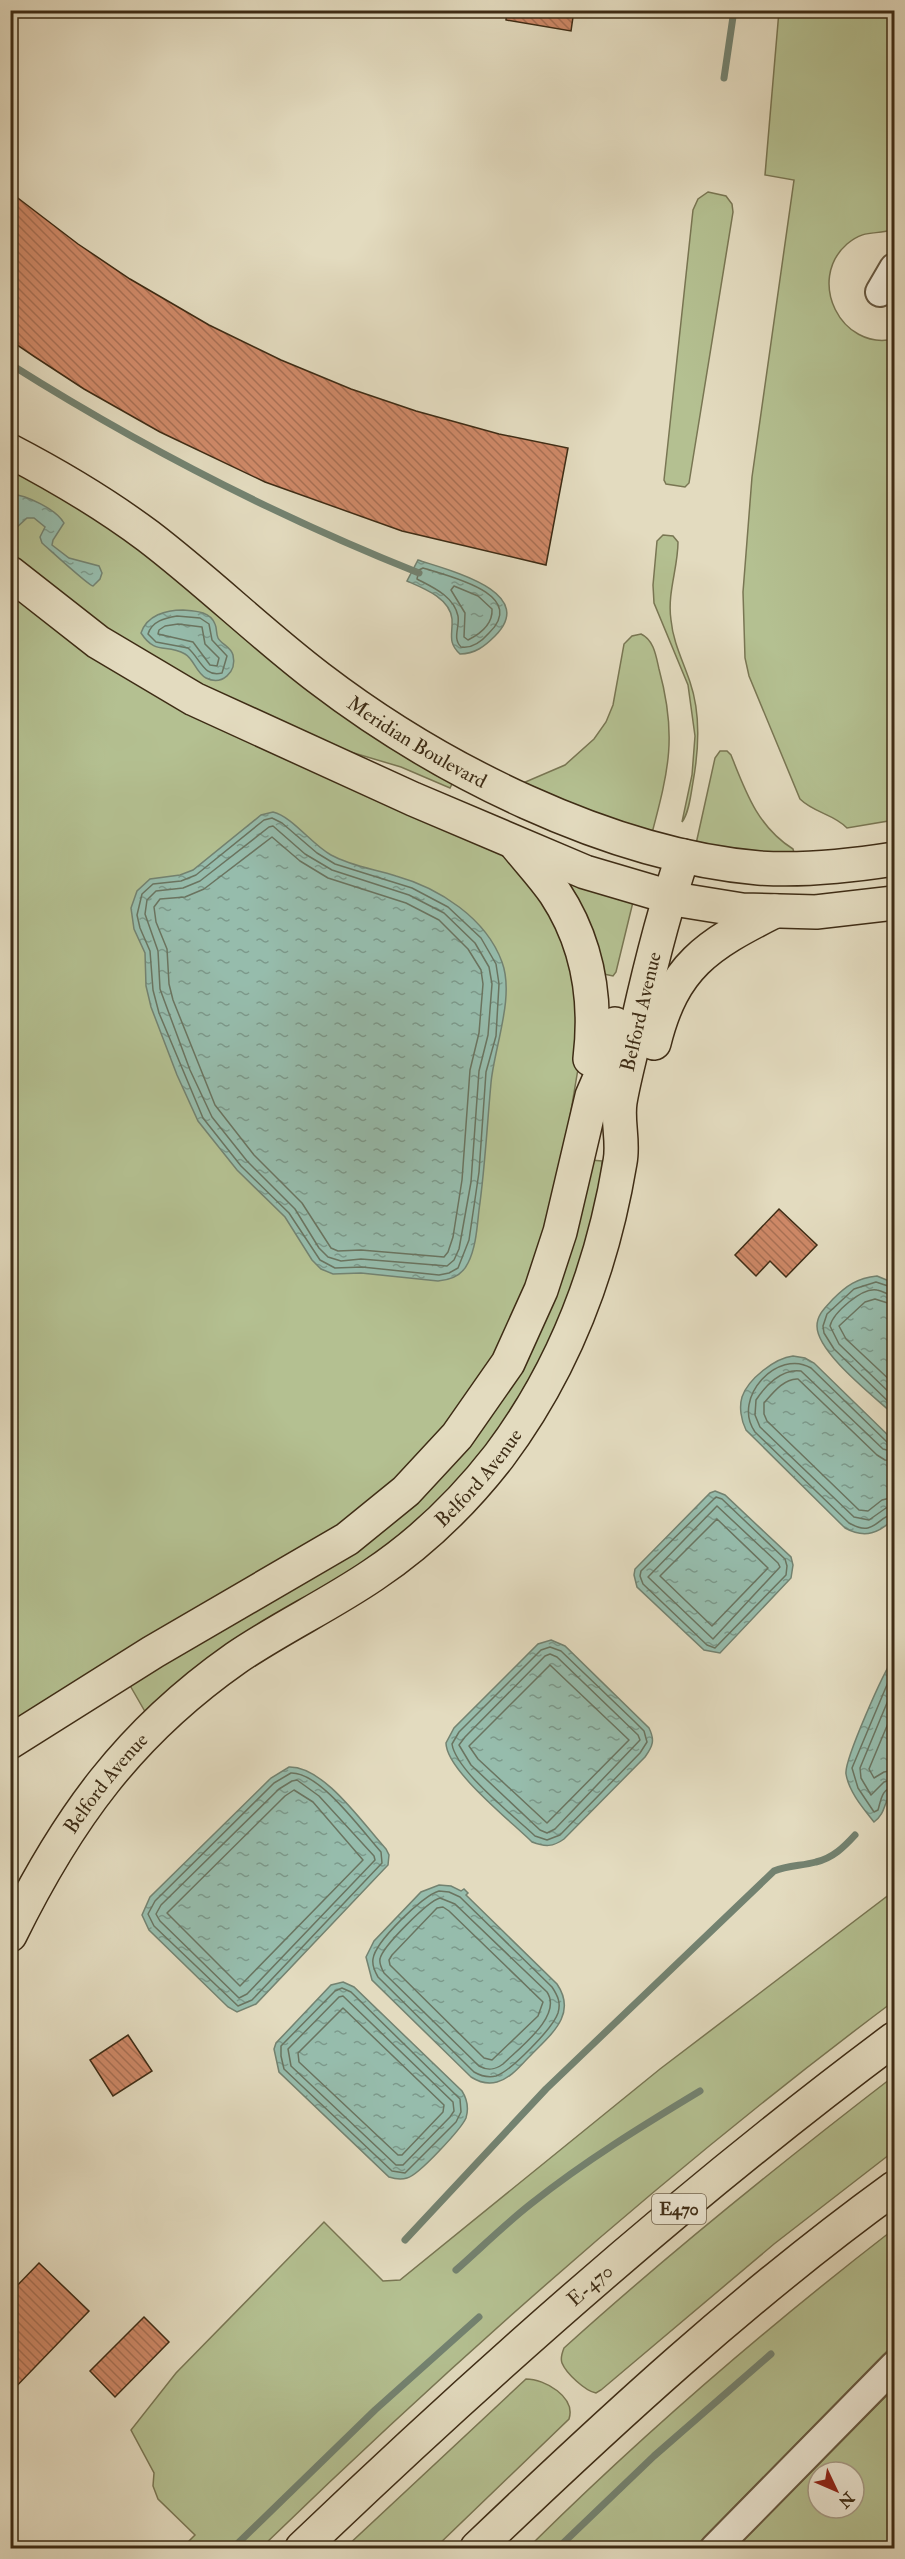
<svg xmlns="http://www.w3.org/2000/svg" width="905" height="2559" font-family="'IM FELL Double Pica',serif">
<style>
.grass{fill:#b4c091;stroke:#797653;stroke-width:1.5;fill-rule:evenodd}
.water{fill:url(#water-ripples);stroke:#738270;stroke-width:1.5}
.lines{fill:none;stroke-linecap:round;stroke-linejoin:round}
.shore{stroke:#6a7460;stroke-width:1.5}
.stream{stroke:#738270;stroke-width:7}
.building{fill:url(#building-back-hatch);stroke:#3e2c15;stroke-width:1.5}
.minor-casing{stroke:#675840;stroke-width:32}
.major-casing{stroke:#3e2c15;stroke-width:36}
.highway-casing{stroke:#3e2c15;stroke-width:36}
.minor{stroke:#ede8d5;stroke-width:28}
.major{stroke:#e3dbbf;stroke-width:33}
.highway{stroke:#e3dbbf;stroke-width:33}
.labels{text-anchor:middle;stroke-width:4.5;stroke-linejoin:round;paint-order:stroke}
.shield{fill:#ede8d5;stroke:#72644f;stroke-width:1.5}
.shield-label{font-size:18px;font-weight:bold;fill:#3e2c15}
.street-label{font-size:20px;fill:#3e2c15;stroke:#ede8d5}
</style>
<defs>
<pattern id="water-ripples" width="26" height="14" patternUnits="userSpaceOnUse" patternTransform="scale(1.5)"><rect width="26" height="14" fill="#96bcac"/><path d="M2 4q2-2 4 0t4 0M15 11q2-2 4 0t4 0" fill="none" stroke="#7c998b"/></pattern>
<pattern id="building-back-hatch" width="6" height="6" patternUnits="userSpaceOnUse" patternTransform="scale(1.5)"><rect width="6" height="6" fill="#cf8968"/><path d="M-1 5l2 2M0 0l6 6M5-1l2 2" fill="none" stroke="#a97054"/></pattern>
</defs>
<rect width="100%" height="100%" fill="#e3dbbf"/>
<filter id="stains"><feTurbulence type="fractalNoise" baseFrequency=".00333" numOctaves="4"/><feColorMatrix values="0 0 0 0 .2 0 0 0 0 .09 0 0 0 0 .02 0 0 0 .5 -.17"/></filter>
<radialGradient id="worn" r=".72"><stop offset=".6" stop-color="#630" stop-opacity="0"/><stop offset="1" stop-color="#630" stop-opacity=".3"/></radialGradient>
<g class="grass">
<path d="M779 11H894V229C876 236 866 228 847 244 806 280 841 351 894 339V820L847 828C834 814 814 813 800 799L749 676 745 658 743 592 752 477 794 180 765 175Z"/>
<path d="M708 192 726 196 732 204 733 212 689 483 685 487 666 484 664 480 693 210 698 199Z"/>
<path d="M10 465 78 503 455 778 450 788 401 767 337 748 156 664 39 581 11 556Z"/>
<path d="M663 535 673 536 678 542C678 568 667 593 671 620 673 642 683 661 690 682 701 714 699 749 693 782 691 794 689 813 682 822L692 775 695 736 688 685 654 603 653 585 657 541Z"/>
<path d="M11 589 510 857 566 933 583 1039 555 1206 513 1326 460 1413 370 1506 11 1728Z"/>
<path d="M641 634C654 640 656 656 659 669 677 735 669 769 652 833L648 835 523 783 565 765 594 739 606 722 613 705 624 644 632 636Z"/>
<path d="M720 751H727L731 755C746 793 758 827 793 849L794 853 773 856 696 844 715 758Z"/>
<path d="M573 885 633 902 616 972 613 976 604 974 570 886Z"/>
<path d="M590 1160 602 1161 600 1195 567 1316 494 1441 407 1534 147 1715 128 1682 437 1476Z"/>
<path d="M894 1891V2001C671 2168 461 2354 261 2548H182L195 2535 158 2499 153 2486 154 2473 131 2430 176 2373 324 2222 383 2281 400 2280 660 2069Z"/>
<path d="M894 2076V2151L774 2244 601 2390 596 2393C585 2391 566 2373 562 2363 560 2358 562 2353 564 2348 670 2252 781 2163 894 2076Z"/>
<path d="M894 2229V2344L694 2548H528C643 2434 766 2328 894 2229Z"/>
<path d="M526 2379C545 2379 576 2397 569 2419L435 2548H345Z"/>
<path d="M894 2388V2548H736ZM818 2472H854V2508H818Z"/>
</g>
<g class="water">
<path d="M11 494C26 495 56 509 64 523L53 540 52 545 69 558 99 566 102 573 100 579 93 586C89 586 49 549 42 543L40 537 45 527 34 518H27L16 528H11Z"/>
<path d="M418 560C444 569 540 591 495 636 485 646 475 654 460 654 447 642 453 634 452 619 450 598 423 588 407 581Z"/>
<path d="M183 610C195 611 210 611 215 624 217 628 216 634 218 638 221 644 231 647 233 655 237 672 222 686 206 678 196 673 194 659 185 654 166 643 156 656 141 633 147 615 166 610 183 610Z"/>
<path d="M273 812C293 817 311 844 331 855 351 866 374 869 396 876 439 888 486 918 502 962 515 997 494 1048 491 1083 487 1126 485 1168 479 1210 477 1228 476 1247 468 1263 462 1276 451 1280 438 1281L361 1273 333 1274 321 1269 312 1260 285 1217 237 1170 198 1121 177 1075 151 1007 146 986 145 953 134 929 131 908 137 891 150 879 180 875 193 870 261 815Z"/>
<path d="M877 1276 894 1283V1415C875 1397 817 1353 817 1326 817 1314 826 1307 833 1299 846 1286 857 1278 877 1276Z"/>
<path d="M793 1356 805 1358 814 1363 894 1441V1518C880 1533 865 1539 845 1528L746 1430C741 1420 739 1407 742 1397 748 1379 775 1358 793 1356Z"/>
<path d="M715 1491 725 1495 791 1557 793 1565 791 1578 720 1653 704 1650 637 1587 634 1575 635 1569 710 1493Z"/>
<path d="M551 1640 565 1646 649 1728C655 1740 653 1746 645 1757L564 1839C553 1847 545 1847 532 1842 512 1822 446 1770 446 1743L454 1728 538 1644Z"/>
<path d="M894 1658V1791C882 1801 888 1811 874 1822 863 1808 849 1792 846 1774 844 1761 884 1670 894 1658Z"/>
<path d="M289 1767C324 1766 363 1824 386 1849L389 1855 388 1865 256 2004 237 2012 228 2007 149 1930 142 1915 150 1897 271 1778Z"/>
<path d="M439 1885 451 1886 461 1891 464 1889 468 1893 466 1895 557 1984C578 2015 550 2035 529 2057 520 2066 511 2078 497 2082 487 2085 479 2082 471 2077L372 1980 366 1957 374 1941 421 1892Z"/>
<path d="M343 1982 354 1987 462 2091C467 2099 469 2108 466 2118 461 2129 419 2175 407 2178 401 2180 395 2179 389 2177L279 2072 274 2049 276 2043 331 1985Z"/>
</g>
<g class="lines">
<g class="shore">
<path d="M423 568C448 576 529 594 489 633 482 641 473 649 461 647 452 638 460 627 458 616 454 596 432 587 417 579L419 570Z"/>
<path d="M454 586 478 596 492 609C493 624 480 634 468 640L464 637 465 613 451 590Z"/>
<path d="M177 616 200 618 209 624 212 640 227 656 222 673C204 678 200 658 188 648L156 642 148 634C152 621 165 618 177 616Z"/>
<path d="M178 624 202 627 205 644 219 658 217 666 210 665 193 642 158 634 159 630 165 626Z"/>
<path d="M272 818 282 823 317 853 335 864 412 888 448 907 481 938 496 964 499 984 496 1036 486 1072 479 1172 469 1240 458 1268 449 1273 439 1275 362 1267 335 1268 320 1260 289 1213 241 1166 203 1118 159 1013 153 990 150 951 140 928 137 915 142 894 153 884 181 881 196 875 264 820Z"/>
<path d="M273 826 305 854 332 870 409 895 444 913 475 943 489 967 492 984 488 1035 479 1071 471 1182 459 1249 454 1260 447 1266 361 1259 341 1261 328 1257 319 1248 295 1209 247 1161 212 1117 190 1070 160 989 158 951 145 914 147 900 156 891 183 888 200 881 269 827Z"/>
<path d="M272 837 300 861 328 878 406 903 439 920 468 949 481 970 483 984 479 1033 470 1070 462 1180 453 1237 448 1252 444 1257 361 1250 338 1251 331 1248 302 1203 254 1155 215 1105 173 1000 169 984 167 949 156 922 154 907 160 899 185 897 204 889Z"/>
<path d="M894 1288 876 1282 854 1289 827 1314 823 1326 824 1333 834 1349 894 1407"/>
<path d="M894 1296C888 1295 883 1291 877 1290 862 1287 833 1313 830 1326L839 1344 894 1397"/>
<path d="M894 1305 875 1299 865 1302 839 1326 846 1339 894 1384"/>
<path d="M894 1445 888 1443 811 1368C778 1348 731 1398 755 1432L849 1523C875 1538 877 1516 894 1514"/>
<path d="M894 1452 883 1449 801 1371C782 1368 765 1386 756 1400L755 1415 760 1427 854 1517 869 1520 886 1508 894 1506"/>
<path d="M894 1461 885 1460 877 1455 798 1379C784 1378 772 1394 764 1403V1414L767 1421 859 1510 868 1511 882 1500 894 1497"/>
<path d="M716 1497 722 1499 785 1559 787 1566 786 1575 715 1648 707 1645 643 1584 640 1576 641 1571Z"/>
<path d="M717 1506 778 1563 780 1567 713 1639 648 1577Z"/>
<path d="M717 1519 768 1568 712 1626 660 1576Z"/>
<path d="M550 1647 561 1651 634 1721 644 1731 647 1742 640 1753 560 1835 547 1840 535 1836C514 1816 456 1771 452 1744L459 1732 541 1650Z"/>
<path d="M550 1654 557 1657 638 1735 640 1740 555 1829 547 1833 540 1830 471 1765 459 1745 465 1737 545 1656Z"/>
<path d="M550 1665 629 1740 547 1823 478 1759 469 1746Z"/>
<path d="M894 1668 852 1768 858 1788 874 1812 878 1810C881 1800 882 1788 894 1787"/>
<path d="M894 1686 860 1768 861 1778 871 1795 884 1782 894 1779"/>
<path d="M894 1709 869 1769 874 1778 884 1772 894 1770"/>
<path d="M291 1773C320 1772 362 1831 381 1852L382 1863 252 2000 238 2006 154 1926 148 1914 155 1901 274 1783Z"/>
<path d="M297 1780 319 1796 374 1856 375 1860 247 1994 239 1998 160 1921 156 1914 161 1905 279 1789 292 1781Z"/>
<path d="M294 1790 313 1802 363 1860 240 1986 167 1913 285 1796Z"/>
<path d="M439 1891 449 1892 460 1897 552 1987C558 1996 561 2003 558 2013 553 2028 511 2071 496 2076 488 2078 481 2076 474 2072L378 1977C375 1972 372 1965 373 1959 375 1942 423 1895 439 1891Z"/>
<path d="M440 1898 455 1904 547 1992C563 2016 519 2048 503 2064 495 2070 488 2071 479 2066L384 1973C382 1969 379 1964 380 1959 382 1947 428 1901 440 1898Z"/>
<path d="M437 1908 443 1907 449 1911 543 2002 538 2016 492 2060 484 2058 390 1965 389 1960 392 1955Z"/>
<path d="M342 1988 351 1992 460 2099 461 2112 456 2122 405 2173 392 2171 284 2069 281 2056V2046L335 1991Z"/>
<path d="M343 1996 453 2102 454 2111 450 2117 403 2165H396L291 2066 288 2049 339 1997Z"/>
<path d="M343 2008 444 2105 443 2112 402 2155H398L299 2062 298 2053Z"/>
</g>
<g class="stream">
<path d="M724 78 734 10"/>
<path d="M10 364C140 446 276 516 419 573"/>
<path d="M405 2240 546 2089 774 1871C788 1865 802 1866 816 1862 833 1858 844 1847 855 1835"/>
<path d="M456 2270C481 2248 505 2224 532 2203 585 2161 642 2126 700 2091"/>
<path d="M233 2548 375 2410 479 2317"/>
<path d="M558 2548 654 2456 771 2354"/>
</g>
</g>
<g class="building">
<path d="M507 10H574L571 31 506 20Z"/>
<path d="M10 192 78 244 130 279 209 325 281 360 351 389 416 411 499 434 568 448 546 565 402 531 265 482 160 432 84 389 35 357 10 340Z"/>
<path d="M779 1209 817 1245 786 1277 770 1261 756 1276 735 1255Z"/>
<path d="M128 2035 152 2071 113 2096 90 2060Z"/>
<path d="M39 2263 89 2311 10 2393V2293Z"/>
<path d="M144 2317 169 2342 115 2397 90 2371Z"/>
</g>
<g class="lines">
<defs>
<g id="minor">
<path d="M880 292 894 268"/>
<path d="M715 2548 894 2366"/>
</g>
<g id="major">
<path id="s1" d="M10 451C58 476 105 504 148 536 207 581 260 633 319 678 438 769 608 855 759 868 804 871 850 866 894 859"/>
<path d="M10 573 98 642 194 699 413 799 585 872 680 900 742 910 816 912 894 903"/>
<path d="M517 846C530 862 544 877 555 893 588 943 597 1001 590 1059"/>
<path d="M654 1043C673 966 707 945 775 911"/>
<path d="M10 1742 153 1652 347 1539 406 1491 457 1436 508 1363 541 1290 560 1232 592 1096 605 1066 615 1024"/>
<path id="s2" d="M10 1935C67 1819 129 1733 236 1658 280 1628 329 1605 373 1575 421 1543 464 1501 499 1456 565 1368 602 1270 620 1162 624 1142 617 1122 620 1102 624 1078 631 1054 636 1030 649 971 663 913 683 856"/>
</g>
<g id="highway">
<path id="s3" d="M302 2548C490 2368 685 2195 894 2039"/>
<path d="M477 2548C610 2421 745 2296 894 2188"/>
</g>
</defs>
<use href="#minor" class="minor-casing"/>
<use href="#major" class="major-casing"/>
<use href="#highway" class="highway-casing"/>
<use href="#minor" class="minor"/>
<use href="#major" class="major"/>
<use href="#highway" class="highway"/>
</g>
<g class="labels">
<rect class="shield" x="652" y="2194" width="54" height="30" rx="4.5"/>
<g class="shield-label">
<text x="679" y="2215">E470</text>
</g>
<g class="street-label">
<text dy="7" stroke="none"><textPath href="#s1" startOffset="502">Meridian Boulevard</textPath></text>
<text dy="7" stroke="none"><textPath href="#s2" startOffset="1170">Belford Avenue</textPath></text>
<text dy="7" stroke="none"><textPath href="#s2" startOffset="666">Belford Avenue</textPath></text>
<text dy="7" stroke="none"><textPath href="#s2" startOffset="180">Belford Avenue</textPath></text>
<text dy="7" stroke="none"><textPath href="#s3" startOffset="390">E-470</textPath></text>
</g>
</g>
<rect width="905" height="2559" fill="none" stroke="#e3dbbf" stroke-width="36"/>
<rect x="12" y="12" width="881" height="2535" fill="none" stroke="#3e2c15" stroke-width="3"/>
<rect x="18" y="18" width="869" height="2523" fill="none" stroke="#3e2c15" stroke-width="1.5"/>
<g transform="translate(836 2490) rotate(134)"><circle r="28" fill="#ede8d5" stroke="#a79d88" stroke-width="1.5"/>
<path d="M0-4.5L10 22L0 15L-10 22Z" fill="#8f2418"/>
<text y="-9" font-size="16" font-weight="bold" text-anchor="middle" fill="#3e2c15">N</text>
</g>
<rect width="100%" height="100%" filter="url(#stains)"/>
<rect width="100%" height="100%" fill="url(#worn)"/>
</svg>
